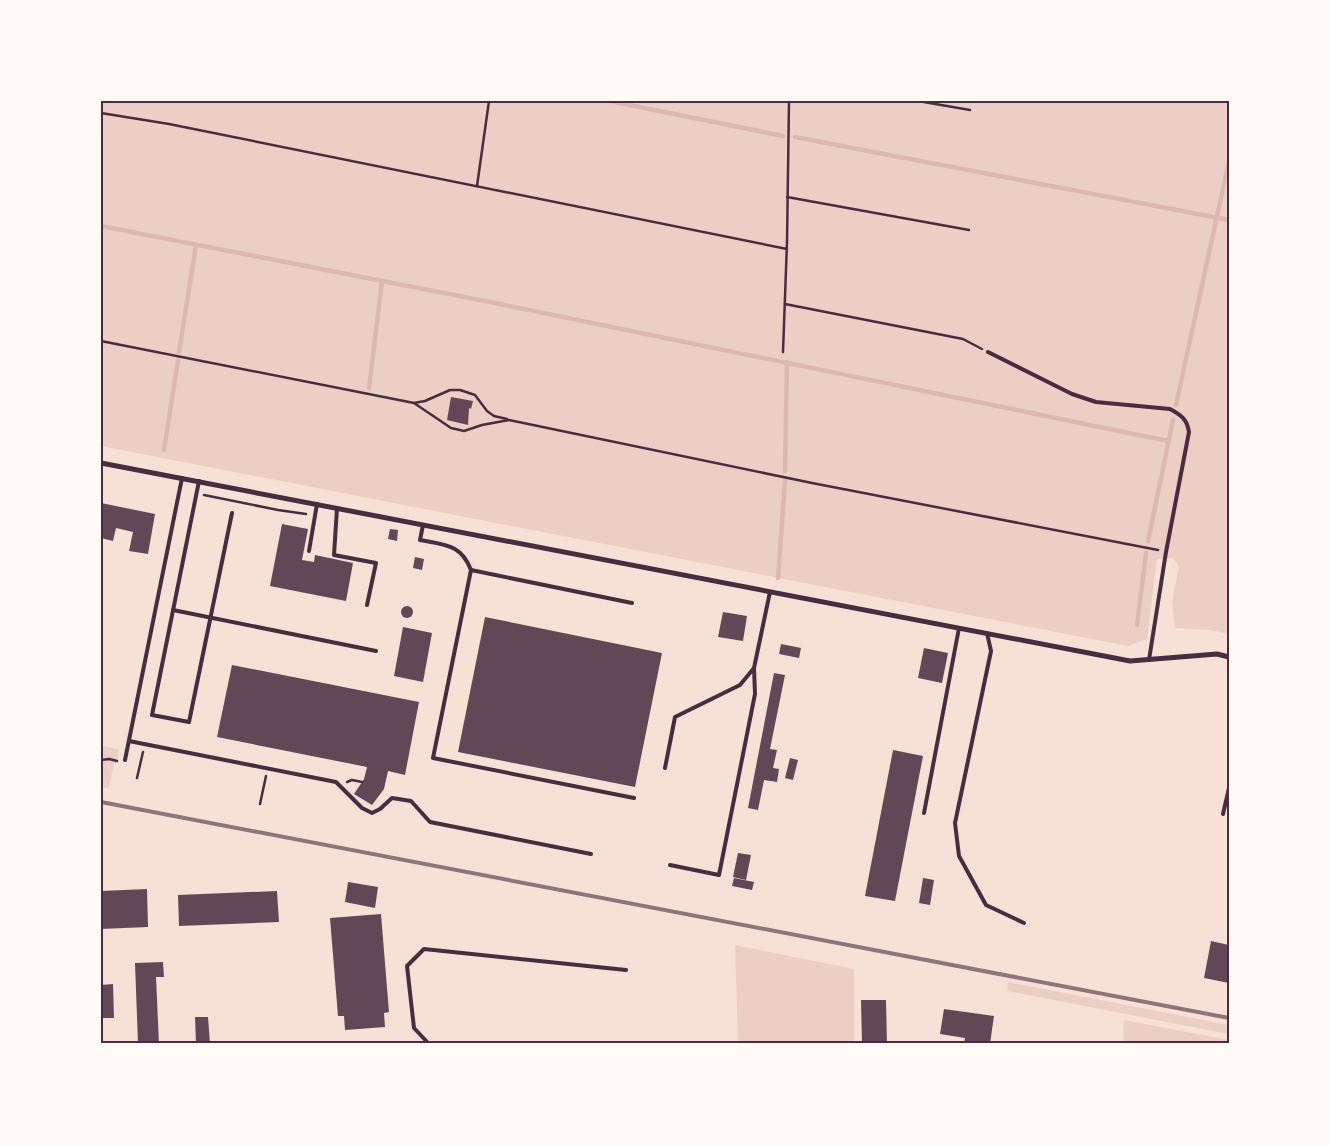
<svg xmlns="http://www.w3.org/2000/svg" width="1330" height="1145" font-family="'PT Sans',sans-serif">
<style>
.green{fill:#ebcfc5}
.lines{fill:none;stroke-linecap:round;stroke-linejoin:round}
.stream{stroke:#dcb8b0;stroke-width:4.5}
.building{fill:#644757}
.path{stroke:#4a2c40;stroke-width:2.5}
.service{stroke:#4a2c40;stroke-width:4}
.minor{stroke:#4a2c40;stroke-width:5}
.rail{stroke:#8f747c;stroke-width:4}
.neatline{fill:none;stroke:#4a2c40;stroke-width:2}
</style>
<rect width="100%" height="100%" fill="#f7e1d7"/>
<g class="green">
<path d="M101 101H1229V634L1210 630 1175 628 1172 602 1179 566 1173 558 1157 559 1147 639 1128 646 101 446Z"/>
<path d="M101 746 119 749 116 763H114L109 788 101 787Z"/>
<path d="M735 945 854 969V1044H738Z"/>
<path d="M1008 982 1229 1025V1034L1007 991Z"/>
<path d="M1124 1020 1229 1040V1044H1123Z"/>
</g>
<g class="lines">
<g class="stream">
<path d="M610 101 783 136"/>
<path d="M795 137 1229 220"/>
<path d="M101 226 485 301 1168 441"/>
<path d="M179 352 196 245"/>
<path d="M369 388 382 281"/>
<path d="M1176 405 1229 161"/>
<path d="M164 450 178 360"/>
<path d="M785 471 787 362"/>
<path d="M1148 541 1173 420"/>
<path d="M778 578 785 481"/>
<path d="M1137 625 1146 553"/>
</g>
</g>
<g class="building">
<path d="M451 397 473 401 471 409 469 408 468 425 447 420Z"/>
<path d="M101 503 155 514 148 554 129 551 133 532 116 528 113 541 101 538Z"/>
<path d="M282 524 308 529 302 560 314 562 315 555 353 563 346 601 270 586Z"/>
<path d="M390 529 398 530 397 541 388 539Z"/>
<path d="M415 557 424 559 422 570 413 568Z"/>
<circle cx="407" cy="612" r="6"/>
<path d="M723 612 747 616 743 641 718 637Z"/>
<path d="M485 617 662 653 635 787 458 752Z"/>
<path d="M403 627 432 633 423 682 394 676Z"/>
<path d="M781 644 801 648 799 658 779 654Z"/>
<path d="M924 648 948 653 942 683 918 678Z"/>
<path d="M232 665 419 702 405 775 388 771 384 789 372 805 354 794 364 779 367 767 217 737Z"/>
<path d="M774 673 785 675 770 749 777 750 773 768 779 769 777 782 764 780 758 810 748 808Z"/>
<path d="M893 750 923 756 895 901 865 896Z"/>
<path d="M790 758 798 760 793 780 785 778Z"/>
<path d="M738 853 751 855 746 880 733 877Z"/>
<path d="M734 878 754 882 752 890 732 886Z"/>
<path d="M923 878 934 880 930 905 919 903Z"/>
<path d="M348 882 378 887 375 908 345 902Z"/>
<path d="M147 889 148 927 101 929V891Z"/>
<path d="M277 891 279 922 179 926 178 895Z"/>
<path d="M381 914 389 1012 384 1013 385 1027 345 1030 344 1016H338L330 918Z"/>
<path d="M1211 941 1229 945V983L1204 978Z"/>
<path d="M163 962 164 977H156L159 1044H138L135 963Z"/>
<path d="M113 984 114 1018H101V985Z"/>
<path d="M861 1000H886L887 1044H862Z"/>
<path d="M944 1009 994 1016 990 1044H964L965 1038 940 1034Z"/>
<path d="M195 1017H208L210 1044H196Z"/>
</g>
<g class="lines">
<g class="path">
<path d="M918 101 970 110"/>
<path d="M101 113 169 124 787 249"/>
<path d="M477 186 489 101"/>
<path d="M787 197 969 230"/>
<path d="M785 304 963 339 982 349"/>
<path d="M101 341 414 403 451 428 464 431 482 425 509 420 812 483 1158 550"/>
<path d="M783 352 787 242 789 101"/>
<path d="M414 403 425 401 450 390H460L475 395 487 411 494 416 507 419"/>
<path d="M204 495 278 510 306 514"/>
<path d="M101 760 109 759 117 761"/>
<path d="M137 778 143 752"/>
<path d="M347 782 352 780 362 782"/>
<path d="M260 804 266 776"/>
</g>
<g class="service">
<path d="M988 352 1072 394 1096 402 1170 409C1181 415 1187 419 1189 432L1166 552 1149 660"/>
<path d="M199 481 152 715 189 722 232 513"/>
<path d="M337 508 334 555 376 563 367 605"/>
<path d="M423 525 420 540C445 545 461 544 471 570L433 758 634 798"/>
<path d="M309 551 317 504"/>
<path d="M471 570 632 603"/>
<path d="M173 610 376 651"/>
<path d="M987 633 991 651 955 823 959 856 986 905 1024 923"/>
<path d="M129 741 336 782 362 808 372 813 380 809 392 798 411 801 430 822 591 854"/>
<path d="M125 760 182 478"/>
<path d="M665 768 675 717 740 685 754 668"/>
<path d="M924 813 959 628"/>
<path d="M1223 814 1229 788"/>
<path d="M670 865 719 875 755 694 754 668 770 592"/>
<path d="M429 1044 414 1028 407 966 424 949 626 970"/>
</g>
<path class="minor" d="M101 463 1130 661 1217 654 1229 657"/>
<path class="rail" d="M101 802 1229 1018"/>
</g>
<rect width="1330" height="1145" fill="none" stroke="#fffaf5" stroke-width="205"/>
<rect x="102" y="102" width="1126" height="940" class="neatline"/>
</svg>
